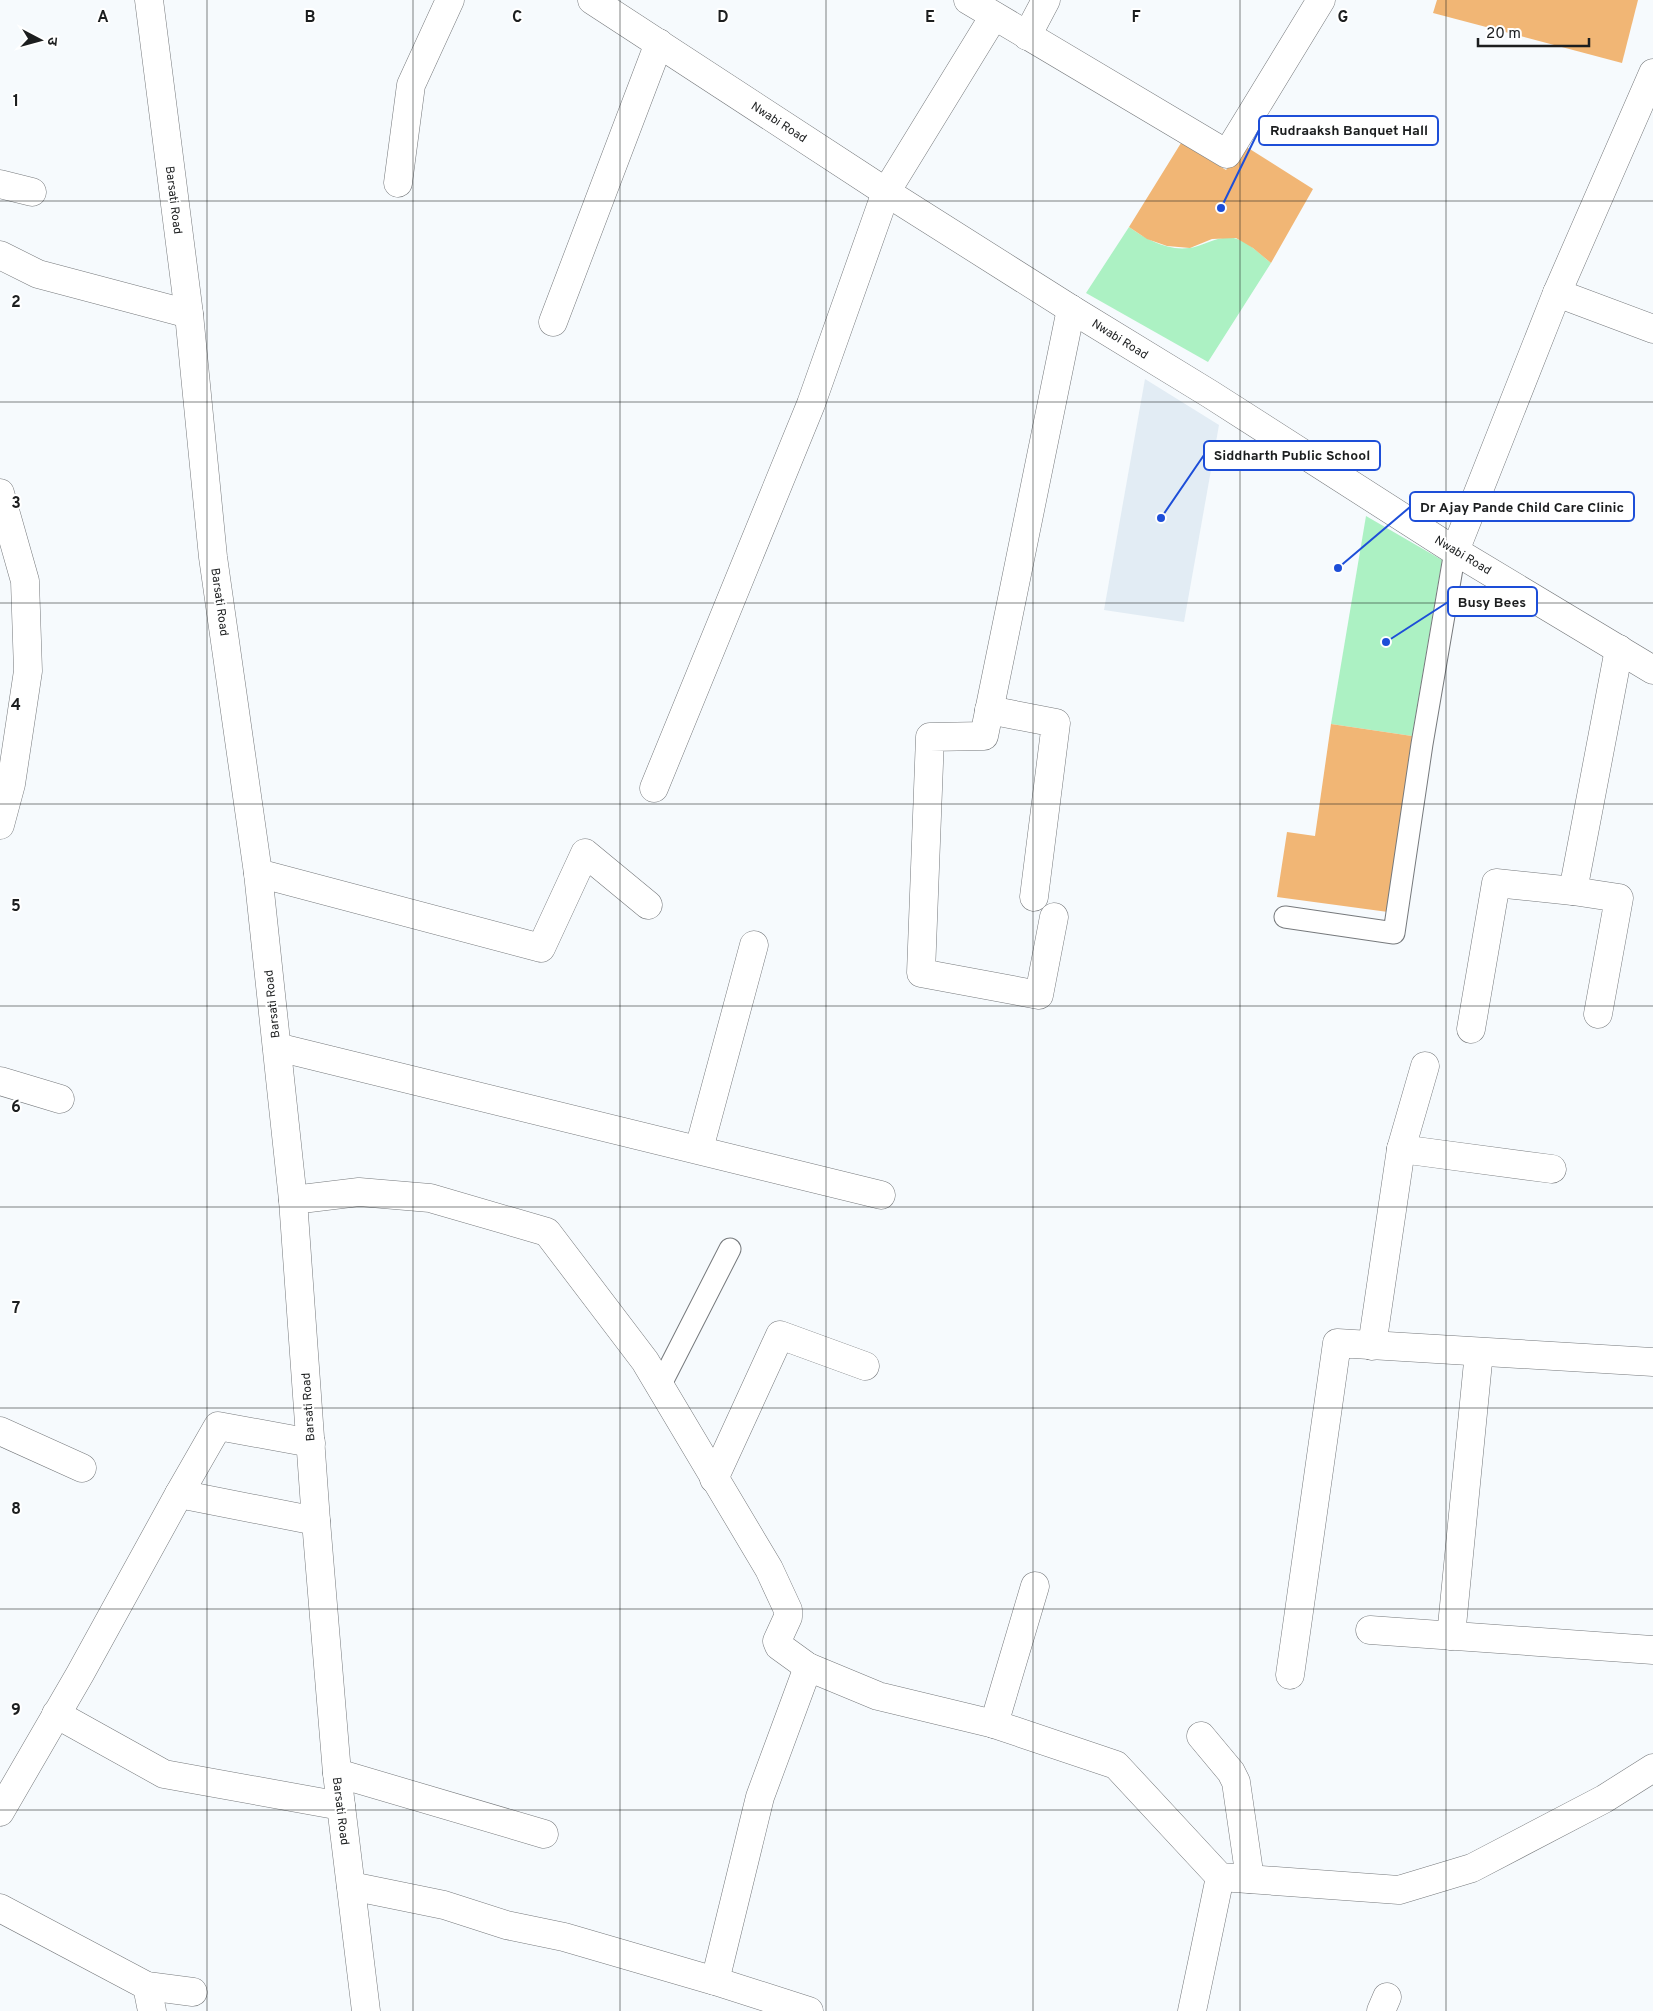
<svg xmlns="http://www.w3.org/2000/svg" width="1653" height="2011" font-family="Overpass,'Noto Sans Devanagari',sans-serif">
<style>
.built{fill:#e2ecf4}
.green{fill:#acf1c3}
.building{fill:#f1b675}
.lines{fill:none;stroke-linecap:round;stroke-linejoin:round}
.service-casing{stroke:#76797c;stroke-width:23}
.minor-casing{stroke:#76797c;stroke-width:29}
.tertiary-casing{stroke:#76797c;stroke-width:29}
.service{stroke:#fff;stroke-width:21}
.minor{stroke:#fff;stroke-width:28}
.tertiary{stroke:#fff;stroke-width:28}
.grid{fill:none;stroke:#1c1e1f;stroke-width:1;stroke-opacity:0.55}
.labels{text-anchor:middle;stroke-width:4;stroke-linejoin:round;paint-order:stroke}
.street-label{font-size:12px;fill:#1c1e1f;stroke:#fff}
.grid-label{font-size:16px;text-anchor:middle;font-weight:bold;fill:#1c1e1f;stroke:#fff;stroke-width:4;stroke-linejoin:round;paint-order:stroke}
.leader{fill:none;stroke:#1d4ed8;stroke-width:2}
.callout-dot{fill:#1d4ed8;stroke:#fff;stroke-width:2}
.callout{fill:#fff;stroke:#1d4ed8;stroke-width:2}
.callout-label{font-size:14px;text-anchor:middle;font-weight:bold;fill:#1c1e1f}
</style>
<rect width="100%" height="100%" fill="#f6fafd"/>
<path class="built" d="M1145 379 1219 425 1184 622 1104 610Z"/>
<g class="green">
<path d="M1129 227C1146 239 1167 251 1189 248 1205 246 1220 233 1237 239 1250 243 1261 255 1271 263L1208 362 1086 293Z"/>
<path d="M1366 516 1442 560 1412 736 1331 724Z"/>
</g>
<g class="building">
<path d="M1437 0H1638L1622 63 1433 13Z"/>
<path d="M1181 143 1226 170 1245 146 1313 189 1271 263 1253 248 1236 238 1212 239 1190 248 1167 246 1147 239 1129 227Z"/>
<path d="M1331 724 1412 736 1388 912 1277 897 1287 832 1315 836Z"/>
</g>
<g class="lines">
<defs>
<g id="service">
<path d="M1285 917 1394 933 1422 744 1455 551"/>
<path d="M660 1386 730 1249"/>
</g>
<g id="minor">
<path d="M968 0 1227 154 1321 0"/>
<path d="M1027 36 1046 0"/>
<path d="M398 183 411 85 450 0"/>
<path d="M0 184 32 192"/>
<path d="M0 255 38 274 189 314"/>
<path d="M1557 293 1653 329"/>
<path d="M553 322 659 43"/>
<path d="M0 493 25 581 28 671 11 784 0 825"/>
<path d="M1455 551 1557 293 1653 73"/>
<path d="M989 710 1056 723 1034 897"/>
<path d="M654 788 811 404 886 192 994 16"/>
<path d="M258 873 541 948 585 853 648 905"/>
<path d="M1054 917 1039 995 921 973 930 737 984 736 1071 309"/>
<path d="M1598 1014 1619 898 1573 891 1619 649"/>
<path d="M1471 1029 1496 883 1573 891"/>
<path d="M277 1047 881 1195"/>
<path d="M0 1081 60 1099"/>
<path d="M699 1149 754 945"/>
<path d="M1401 1149 1552 1169"/>
<path d="M293 1200 359 1192 430 1198 547 1232 645 1361 769 1569 788 1610V1617L777 1641 779 1646 808 1667 878 1696 994 1724 1116 1765 1220 1877 1399 1890 1472 1868 1604 1799 1653 1768"/>
<path d="M1372 1346 1401 1149 1425 1066"/>
<path d="M0 1431 82 1468"/>
<path d="M714 1479 780 1335 865 1366"/>
<path d="M179 1494 218 1426 311 1443"/>
<path d="M1370 1630 1653 1650"/>
<path d="M1451 1636 1479 1352"/>
<path d="M1290 1675 1337 1343 1653 1362"/>
<path d="M56 1714 164 1774 341 1806"/>
<path d="M994 1724 1035 1586"/>
<path d="M1201 1736 1231 1772 1236 1782 1250 1879"/>
<path d="M337 1773 544 1834"/>
<path d="M0 1812 80 1674 179 1494 316 1521"/>
<path d="M351 1886 444 1905 506 1925 564 1937 715 1981 809 2011"/>
<path d="M0 1908 147 1986 193 1992"/>
<path d="M715 1981 760 1797 808 1667"/>
<path d="M147 1986 152 2011"/>
<path d="M1192 2011 1220 1877"/>
<path d="M1381 2011 1387 1997"/>
</g>
<g id="tertiary">
<path d="M149 0 189 314 213 557 258 873 293 1200 316 1521 337 1773 366 2011"/>
<path d="M592 0 886 192 1071 309 1210 394 1455 551 1653 670"/>
</g>
</defs>
<use href="#service" class="service-casing"/>
<use href="#minor" class="minor-casing"/>
<use href="#tertiary" class="tertiary-casing"/>
<use href="#service" class="service"/>
<use href="#minor" class="minor"/>
<use href="#tertiary" class="tertiary"/>
</g>
<path class="grid" d="M207 0V2011M413 0V2011M620 0V2011M826 0V2011M1033 0V2011M1240 0V2011M1446 0V2011M0 201H1653M0 402H1653M0 603H1653M0 804H1653M0 1006H1653M0 1207H1653M0 1408H1653M0 1609H1653M0 1810H1653"/>
<g class="labels">
<g class="street-label">
<text transform="translate(779 122) rotate(33)" y="4">Nwabi Road</text>
<text transform="translate(174 200) rotate(83)" y="4">Barsati Road</text>
<text transform="translate(1120 339) rotate(32)" y="4">Nwabi Road</text>
<text transform="translate(1463 555) rotate(31)" y="4">Nwabi Road</text>
<text transform="translate(220 602) rotate(82)" y="4">Barsati Road</text>
<text transform="translate(272 1004) rotate(-96)" y="4">Barsati Road</text>
<text transform="translate(308 1407) rotate(-94)" y="4">Barsati Road</text>
<text transform="translate(341 1811) rotate(83)" y="4">Barsati Road</text>
</g>
</g>
<g class="grid-label">
<text x="103" y="22">A</text>
<text x="310" y="22">B</text>
<text x="517" y="22">C</text>
<text x="723" y="22">D</text>
<text x="930" y="22">E</text>
<text x="1136" y="22">F</text>
<text x="1343" y="22">G</text>
<text x="16" y="106">1</text>
<text x="16" y="307">2</text>
<text x="16" y="508">3</text>
<text x="16" y="710">4</text>
<text x="16" y="911">5</text>
<text x="16" y="1112">6</text>
<text x="16" y="1313">7</text>
<text x="16" y="1514">8</text>
<text x="16" y="1715">9</text>
</g>
<path class="leader" d="M1221 208L1259 130M1161 518L1204 455M1338 568L1410 507M1386 642L1448 602"/>
<g class="callout-dot">
<circle cx="1221" cy="208" r="5"/>
<circle cx="1161" cy="518" r="5"/>
<circle cx="1338" cy="568" r="5"/>
<circle cx="1386" cy="642" r="5"/>
</g>
<g class="callout">
<rect x="1259" y="116" width="179" height="29" rx="5"/>
<rect x="1204" y="441" width="176" height="29" rx="5"/>
<rect x="1410" y="492" width="224" height="29" rx="5"/>
<rect x="1448" y="587" width="89" height="29" rx="5"/>
</g>
<g class="callout-label">
<text x="1349" y="135">Rudraaksh Banquet Hall</text>
<text x="1292" y="460">Siddharth Public School</text>
<text x="1522" y="512">Dr Ajay Pande Child Care Clinic</text>
<text x="1492" y="607">Busy Bees</text>
</g>
<g transform="translate(40 40) rotate(96)" stroke="#ffffff" stroke-width="4" paint-order="stroke">
<path d="M0-4L9 19L0 12L-9 19Z" fill="#1c1e1f"/>
<text y="-8" font-size="14" font-weight="bold" text-anchor="middle" fill="#1c1e1f">उ</text>
</g>
<path d="M1478 38v8h111v-8" fill="none" stroke="#1c1e1f" stroke-width="2.5"/>
<text x="1486" y="38" font-size="15" fill="#1c1e1f" stroke="#ffffff" stroke-width="4" paint-order="stroke">20 m</text>
</svg>
